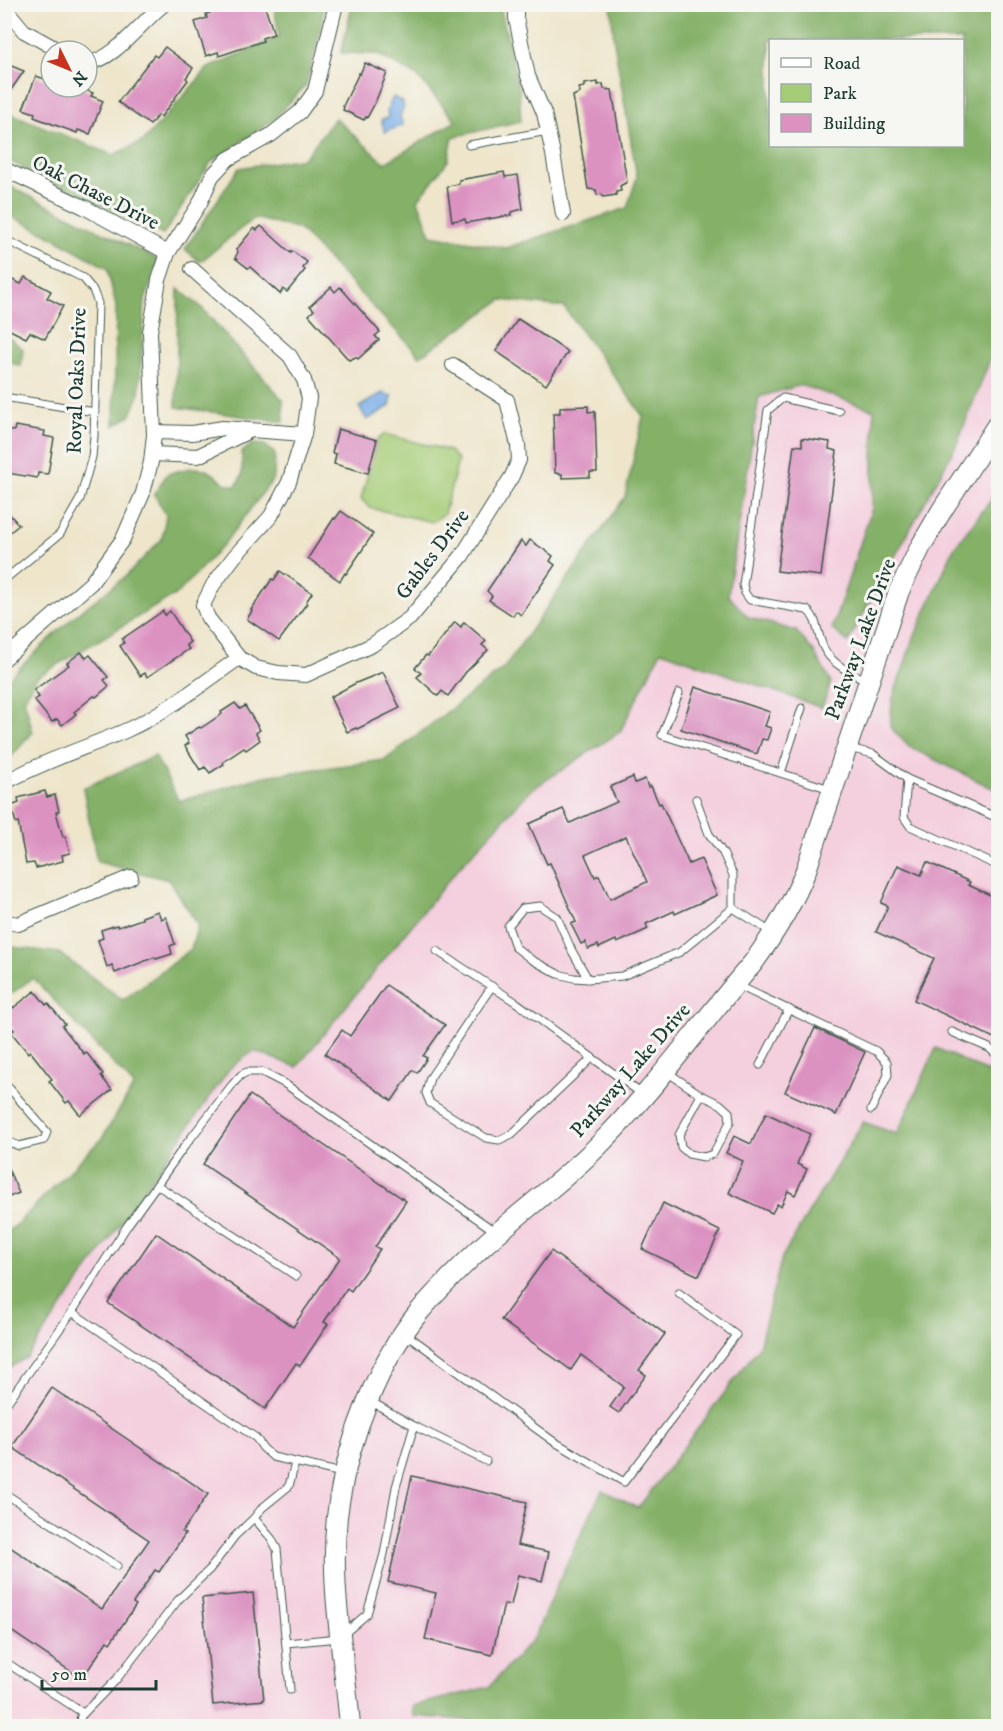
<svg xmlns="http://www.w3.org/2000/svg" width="1003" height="1731" font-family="'IM FELL DW Pica',serif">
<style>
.built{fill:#f4cfde}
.green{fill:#a5cc76;stroke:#628455;stroke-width:1.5}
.forest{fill:#84b067;stroke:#52764e;stroke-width:1.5;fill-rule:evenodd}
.water{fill:#7bafe8;stroke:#4d768e;stroke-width:1.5}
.building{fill:#db92c1;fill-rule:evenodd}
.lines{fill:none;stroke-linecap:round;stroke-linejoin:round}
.lane-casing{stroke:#3e564a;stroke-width:9}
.street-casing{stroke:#3e564a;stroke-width:16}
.secondary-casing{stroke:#3e564a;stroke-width:22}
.lane{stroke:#fff;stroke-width:7}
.street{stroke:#fff;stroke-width:14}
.secondary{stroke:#fff;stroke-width:20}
.labels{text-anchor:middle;stroke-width:6;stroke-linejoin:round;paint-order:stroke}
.street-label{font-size:21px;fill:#1f3d34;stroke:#f6f6f2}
</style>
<rect width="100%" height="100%" fill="#f6f6f2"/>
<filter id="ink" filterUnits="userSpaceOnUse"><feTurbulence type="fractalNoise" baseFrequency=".0167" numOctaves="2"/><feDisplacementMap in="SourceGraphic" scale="12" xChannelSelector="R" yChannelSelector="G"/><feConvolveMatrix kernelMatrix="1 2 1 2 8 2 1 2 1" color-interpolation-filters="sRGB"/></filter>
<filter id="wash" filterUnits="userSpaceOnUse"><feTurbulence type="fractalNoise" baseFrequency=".008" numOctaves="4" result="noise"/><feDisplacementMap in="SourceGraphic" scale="24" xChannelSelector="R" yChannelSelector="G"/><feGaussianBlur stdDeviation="1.35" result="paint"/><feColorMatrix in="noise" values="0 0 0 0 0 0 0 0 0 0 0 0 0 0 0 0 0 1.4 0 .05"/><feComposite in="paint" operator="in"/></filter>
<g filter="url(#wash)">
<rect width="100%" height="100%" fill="#eee5ca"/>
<path class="built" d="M998 5V1726H5L4 1258 660 546 711 271 962 146V40Z"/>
<path class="green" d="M385 434 450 451 458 461 444 514 432 522 370 508 361 499 377 440Z"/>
<g class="forest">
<path d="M274 5H324L319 37 306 85 273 120 211 162 163 235 5 159V111L113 155 144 141 208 68 279 37Z"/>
<path d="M352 5H500L519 89 521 121 453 137 448 161 418 200 431 235 506 248 627 208 637 177 614 42 611 5H998V340L956 446 848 642 832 629 872 508 874 410 801 385 759 397 728 595 748 617 796 631 814 652 831 682 822 708 661 651 620 732 531 790 456 871 297 1067 254 1051 230 1068 26 1358 5 1370V1231L14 1227 102 1138 134 1086 33 978 5 998V946L59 953 123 1000 191 949 198 925 169 880 97 862 83 788 155 756 179 801 264 776 385 760 504 668 625 497 643 416 564 307 502 300 420 356 299 229 254 218 200 262 185 249 239 168 304 158 335 118 385 163 456 121 417 76 377 54 341 53ZM770 40H962V146H770Z"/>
<path d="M5 184 159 260 145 300 139 395 131 415 114 426 116 306 107 268 53 237 5 213Z"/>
<path d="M178 289 200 306 283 400 284 422 176 407Z"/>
<path d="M5 335 12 340 23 349 21 366 5 361Z"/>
<path d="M252 444 265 445 275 454 274 478 224 544 178 593 37 677 24 699 33 732 5 764V685L12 675 72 618 126 576 162 539 166 515 154 494 167 474C181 470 196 464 210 472 222 478 219 484 236 486L242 475V452Z"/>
<path d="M998 496V791L909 747 890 727 892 701 912 642 954 548 991 500Z"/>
<path d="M936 1048 998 1077V1726H539L413 1716 412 1706 489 1687 534 1638 559 1580 602 1490 638 1508 759 1347 782 1257 863 1122 897 1134Z"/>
</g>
<g class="water">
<path d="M393 97 403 102 404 107 400 116 403 125 385 132 381 120 388 118 387 110Z"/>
<path d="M382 393 392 396 390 406 367 420 359 407Z"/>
</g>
<g id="blocks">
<g class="building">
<path d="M236 4H264L274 34 262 38 263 41 219 56 218 52 206 56 195 22 207 18 206 14Z"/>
<path d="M165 47 193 68 186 78 188 80 161 117 158 115 150 125 118 102 154 55 157 57Z"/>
<path d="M4 63 24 71 4 100Z"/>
<path d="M365 63 387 73 375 103 367 118 366 117 364 120 343 110 344 107 343 106 359 73 360 74Z"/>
<path d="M36 76 51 81V87L81 88 93 93 91 96 103 101 90 134 78 130 77 133 55 125 34 117 35 113 23 109Z"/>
<path d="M598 82V85L603 84 604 89 612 90 627 182 620 186 621 191 616 192V195L603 197 602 194 597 195 596 190 588 189 573 96 580 93 579 88 584 87V84Z"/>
<path d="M504 172 505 177 518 175 523 209 511 212V215L466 223 465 219 452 221 447 186 459 184V180Z"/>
<path d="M261 226 291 253 292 251 307 262 303 268 305 270 287 292 283 289 280 294 250 267 248 268 235 258 238 252 236 250 254 228 257 230Z"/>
<path d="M4 276 21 284 25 277 51 291 47 298 63 306 45 339 30 332 26 338 4 327Z"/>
<path d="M331 287 335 292 340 287 380 332 375 336 379 340 358 359 356 357 349 360 309 315 314 310 310 306Z"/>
<path d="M518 319 568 352 546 385 496 351Z"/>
<path d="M588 406V412L595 411 597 472H590V477L562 478V474L555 473 553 413H560V407Z"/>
<path d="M15 426 45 431 44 436 54 438 48 474 38 473 37 478 7 473 8 468 4 467V430L14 431Z"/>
<path d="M338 429 377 440 368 473 334 464 336 454 332 453Z"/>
<path d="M802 438 830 442 829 449 837 451 821 576 777 571 794 445 802 446Z"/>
<path d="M4 508 19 525 4 537Z"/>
<path d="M341 511 373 534 346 574 345 573 340 581 308 558 334 518 335 519Z"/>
<path d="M530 540 553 556 550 561 555 565 521 615 516 611 513 616 489 600 492 596 487 591 521 541 526 546Z"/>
<path d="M280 571 312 593 306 602 307 603 279 641 247 619 252 611 251 610 272 579 274 580Z"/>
<path d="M163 611 165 615 170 611 190 642 186 645 189 649 147 677 145 673 140 676 120 646 124 643 122 639Z"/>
<path d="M455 622 461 627 464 622 486 641 482 645 488 650 466 672 448 696 442 691 438 696 417 677 421 673 415 668 426 655 428 656Z"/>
<path d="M81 652 86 658 90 655 108 677 104 680 109 686 96 697 94 696 74 712 76 714 62 725 57 719 52 722 34 700 39 697 34 690 69 665 67 663Z"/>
<path d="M383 672 400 708 357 729 356 728 347 732 330 697 356 683Z"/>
<path d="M695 687 770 712 765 726 771 728 767 740 762 739 757 754 681 729Z"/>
<path d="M235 703 240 709 245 706 260 730 256 733 260 740 246 750 244 748 223 762 224 764 210 773 205 767 200 770 185 746 189 743 185 736 199 727 201 728 222 714 221 712Z"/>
<path d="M633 777 635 783 645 779 648 787 651 786 659 804 661 803 689 864 701 859 717 895 675 914 674 911 646 924 648 929 617 943 616 940 599 948 598 945 588 949 585 942 581 944 571 924 576 922 550 863 547 864 529 824 563 809 570 823 617 802 610 787ZM626 836 647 882 610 899 599 875 595 877 585 855Z"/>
<path d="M45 791 47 797 55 795 59 811 56 812 63 837 65 836 70 853 62 855 63 861 36 868 34 863 26 864 18 822 16 823 11 806 19 803 18 798Z"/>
<path d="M927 862 970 882 968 885 999 899V1028L994 1038 914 1000 934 958 876 932 888 906 881 903 898 865 921 875Z"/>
<path d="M158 911 161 919 166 917 175 944 170 946 172 954 156 959 155 957 115 973 112 965 107 967 98 940 103 938 101 930 117 925 118 927 142 919V917Z"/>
<path d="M386 985 445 1025 423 1056 427 1058 417 1073 413 1070 392 1101 325 1054 342 1030 350 1036Z"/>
<path d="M35 991 46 1005 48 1003 65 1024 62 1026 84 1054 86 1052 103 1074 101 1076 112 1090 80 1115 69 1101 66 1103 49 1081 52 1079 30 1051 28 1053 11 1032 14 1030 4 1018V1015Z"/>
<path d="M815 1028 865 1052 836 1115 785 1092Z"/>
<path d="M250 1095 406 1201 375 1247 380 1249 351 1291 347 1288 324 1322 328 1324 300 1366 296 1363 265 1409 108 1303 156 1233 293 1327 340 1258 203 1164Z"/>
<path d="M766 1113 810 1134 797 1164 807 1169 795 1195 788 1191 781 1206 777 1204 772 1213 729 1193 743 1161 726 1153 734 1136 751 1144Z"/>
<path d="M4 1160 19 1193 4 1199Z"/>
<path d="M663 1203 720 1231 699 1276 642 1249Z"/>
<path d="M551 1251 665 1334 639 1370 646 1375 619 1413 610 1407 624 1387 581 1355 571 1370 501 1320Z"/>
<path d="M52 1388 208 1494 182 1532 185 1534 159 1572 155 1570 133 1603 136 1605 110 1643 107 1641 82 1679 4 1626V1543L102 1609 149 1540 12 1447Z"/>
<path d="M412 1476 527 1502 517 1545 549 1552 542 1581 518 1575 511 1605 504 1604 492 1655 425 1639 436 1593 388 1582Z"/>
<path d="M253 1593 264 1700 213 1705 202 1598Z"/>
</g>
</g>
</g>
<g filter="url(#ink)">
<use href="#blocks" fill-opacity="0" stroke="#3e564a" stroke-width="1.5"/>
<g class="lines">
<defs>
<g id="lane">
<path d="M469 145 548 131"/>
<path d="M4 239 83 278 93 290 98 303 94 436 92 457 80 499 60 534 4 580"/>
<path d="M4 397 95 412"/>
<path d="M839 411 783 398 768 410 743 585 745 593 750 600 807 610C819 619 817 639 826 652 836 667 852 673 868 681"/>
<path d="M679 693 662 735 830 789"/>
<path d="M849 748 873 754 907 779 998 818"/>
<path d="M781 773 802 708"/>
<path d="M907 779 904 817 910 826 998 866"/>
<path d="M696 799 709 834 723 853 733 875V908"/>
<path d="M437 951 517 1003 642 1094"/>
<path d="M588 979 572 951 557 917 540 906 523 908 508 926 515 947 532 960 558 974 574 978 588 979 622 976 680 952 733 908 771 932"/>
<path d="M737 985 876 1051 887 1062 888 1075 871 1110"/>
<path d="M492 986 430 1078 426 1093 430 1103 486 1138 499 1140 512 1134 592 1058"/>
<path d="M952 1032 989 1048 998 1056"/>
<path d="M760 1065 789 1009"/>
<path d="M667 1072 701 1095 720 1104 729 1112 730 1122 713 1154 704 1157 689 1154 681 1147 679 1135 701 1095"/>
<path d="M4 1082 47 1132 44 1140 19 1146 4 1140"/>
<path d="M157 1185 296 1276"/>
<path d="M72 1312 127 1226 184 1147 232 1085 241 1075 247 1072H262L285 1084 496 1232"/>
<path d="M406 1334 553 1441 624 1482 736 1335 679 1293"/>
<path d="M370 1401 414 1426 486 1461"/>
<path d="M4 1407 72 1312 256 1438 263 1448 273 1457 342 1473"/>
<path d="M4 1493 117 1566"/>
<path d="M286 1643 339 1638 367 1614 384 1554 396 1487 414 1426"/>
<path d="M4 1661 83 1713"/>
<path d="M290 1690 277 1549 271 1538 254 1518 262 1508 289 1486 295 1463"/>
<path d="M79 1726 81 1716 116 1680 179 1599 210 1569 235 1536 254 1518"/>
</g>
<g id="street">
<path d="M9 4V13L24 31 60 51"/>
<path d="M516 4V18L528 76 544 113 553 154 563 214"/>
<path d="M87 62C110 65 145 18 164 4"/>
<path d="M4 169 84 207 168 253"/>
<path d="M192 269 290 356 304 380 309 398 304 434 289 482 271 516 234 557 213 585 203 605 208 618 239 658 256 668 278 673 306 675 372 645 410 618 462 556 512 476 519 460 518 445 507 400 453 365"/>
<path d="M154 432 192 433 223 428 304 434"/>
<path d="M152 454 198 456 249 431"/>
<path d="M4 659 91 583 123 539 143 493 151 462 154 435 150 332 159 280 168 253 200 203 212 176 228 159 271 135 300 112 315 91 336 4"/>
<path d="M4 783C43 761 86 748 127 730 167 712 203 683 239 658"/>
<path d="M4 918 7 922 18 924 131 877"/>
</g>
<path id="secondary" d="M350 1726C344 1651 327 1577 339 1502 349 1438 378 1362 419 1312 438 1289 461 1267 483 1246 521 1211 562 1182 598 1146 655 1089 701 1023 753 963 774 934 793 904 806 870L899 591 921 546 942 510 998 424"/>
</defs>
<use href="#lane" class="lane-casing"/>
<use href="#street" class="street-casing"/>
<use href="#secondary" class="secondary-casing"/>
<use href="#lane" class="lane"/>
<use href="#street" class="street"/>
<use href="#secondary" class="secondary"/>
</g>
</g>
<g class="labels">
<g class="street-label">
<text transform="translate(96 192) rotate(27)" y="7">Oak Chase Drive</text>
<text transform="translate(76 381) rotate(-88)" y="7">Royal Oaks Drive</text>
<text transform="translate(432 554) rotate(-53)" y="7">Gables Drive</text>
<text transform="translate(860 639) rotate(-70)" y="7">Parkway Lake Drive</text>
<text transform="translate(630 1070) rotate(-49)" y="7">Parkway Lake Drive</text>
</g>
</g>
<rect width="1003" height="1731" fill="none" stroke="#f6f6f2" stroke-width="24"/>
<rect x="769" y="39" width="195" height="108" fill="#f6f6f2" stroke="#a0aca6" stroke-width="1.5"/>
<rect x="781" y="58" width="30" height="9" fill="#ffffff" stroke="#a0aca6" stroke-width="1.5"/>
<text x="823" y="69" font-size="18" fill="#1f3d34">Road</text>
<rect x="781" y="84" width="30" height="18" fill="#a5cc76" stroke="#a0aca6" stroke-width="1.5"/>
<text x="823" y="99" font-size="18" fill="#1f3d34">Park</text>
<rect x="781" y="114" width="30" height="18" fill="#db92c1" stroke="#a0aca6" stroke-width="1.5"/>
<text x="823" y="129" font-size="18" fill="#1f3d34">Building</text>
<g transform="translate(69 69) rotate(133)"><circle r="28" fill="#f6f6f2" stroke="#a0aca6" stroke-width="1.5"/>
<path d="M0-4.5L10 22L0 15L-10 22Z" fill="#c8321e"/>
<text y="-9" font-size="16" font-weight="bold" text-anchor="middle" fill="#1f3d34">N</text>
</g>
<path d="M42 1680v9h114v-9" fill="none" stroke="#1f3d34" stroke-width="3"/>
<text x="51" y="1680" font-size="18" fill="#1f3d34" stroke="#f6f6f2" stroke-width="4.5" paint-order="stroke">50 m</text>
</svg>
